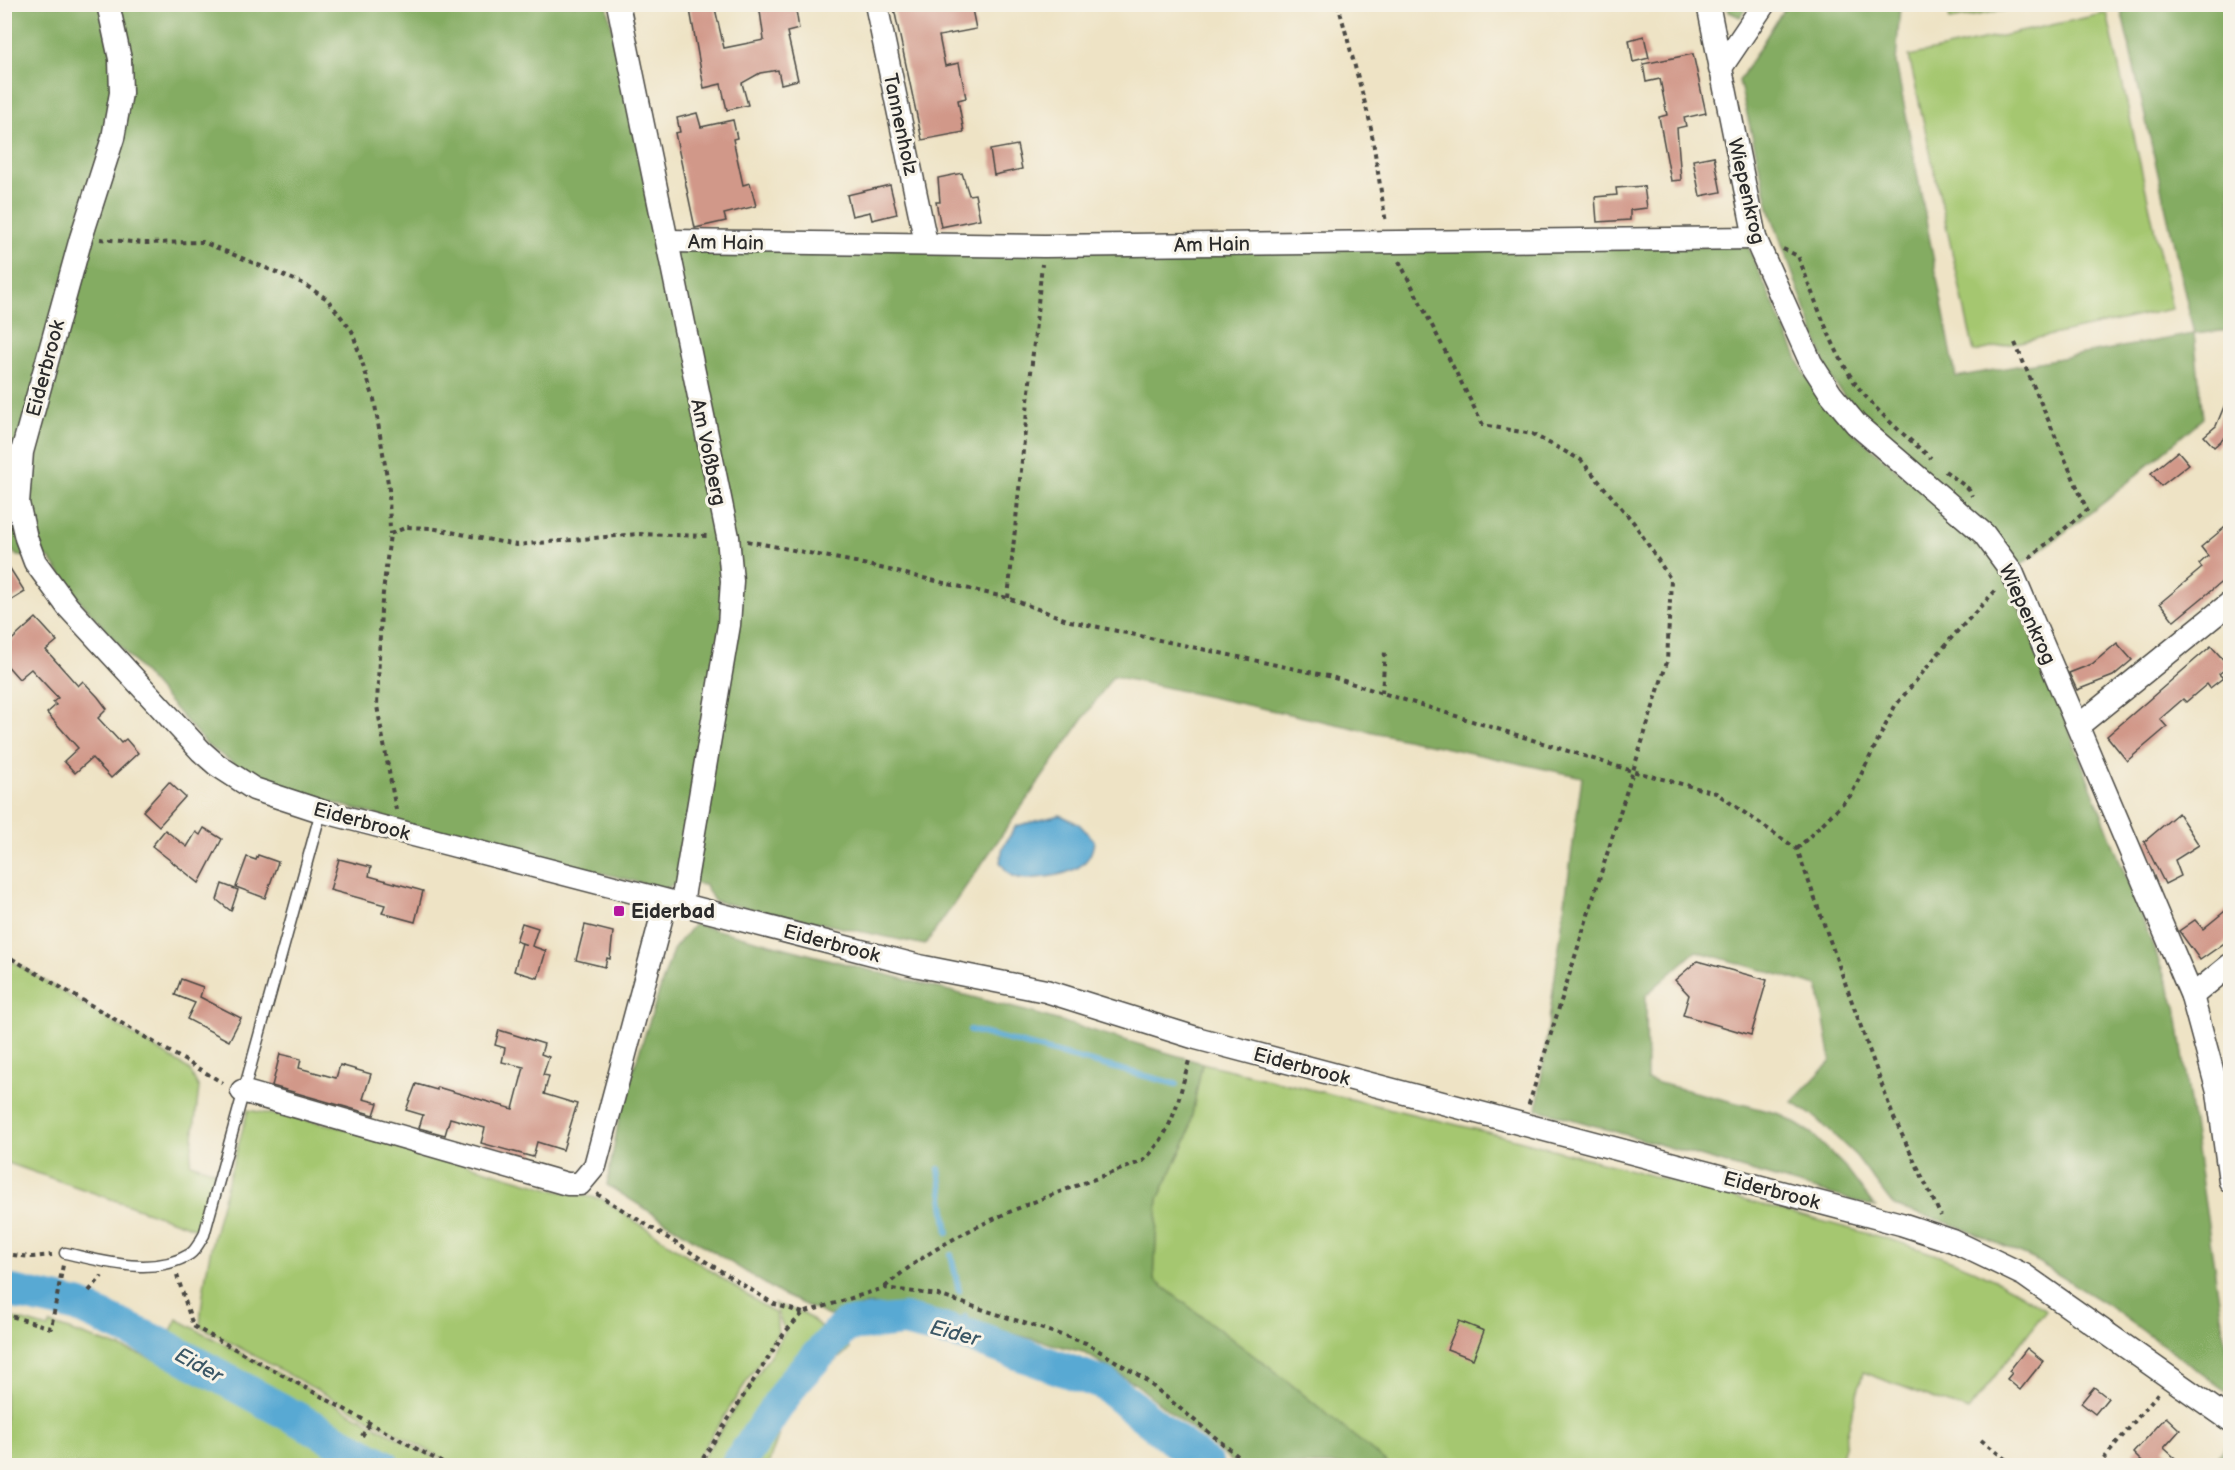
<svg xmlns="http://www.w3.org/2000/svg" width="2235" height="1470" font-family="'Balsamiq Sans',sans-serif">
<style>
.green{fill:#a5c770;stroke:#68794e;stroke-width:1.5}
.forest{fill:#84ac62;stroke:#586c46;stroke-width:1.5}
.water{fill:#58a9d3;stroke:#426a7f;stroke-width:1.5}
.lines{fill:none;stroke-linecap:round;stroke-linejoin:round}
.stream{stroke:#58a9d3;stroke-width:6}
.river{stroke:#58a9d3;stroke-width:34}
.building{fill:#d19889}
.lane-casing{stroke:#484742;stroke-width:13}
.street-casing{stroke:#484742;stroke-width:25}
.path{stroke:#484742;stroke-width:4;stroke-dasharray:4.5 4.5;stroke-linecap:butt}
.lane{stroke:#fff;stroke-width:10}
.street{stroke:#fff;stroke-width:22}
.poi-dot{fill:#b5179e;stroke:#f7f3e8;stroke-width:2}
.labels{text-anchor:middle;stroke-width:6;stroke-linejoin:round;paint-order:stroke}
.street-label{font-size:20px;fill:#2b2b2b;stroke:#f7f3e8}
.poi-label{font-size:20px;font-weight:bold;fill:#2b2b2b;stroke:#f7f3e8;text-anchor:start}
.water-label{font-size:21px;font-style:italic;fill:#3b5766;stroke:#f7f3e8}
</style>
<rect width="100%" height="100%" fill="#f7f3e8"/>
<filter id="ink" filterUnits="userSpaceOnUse"><feTurbulence type="fractalNoise" baseFrequency=".0167" numOctaves="2"/><feDisplacementMap in="SourceGraphic" scale="12" xChannelSelector="R" yChannelSelector="G"/><feConvolveMatrix kernelMatrix="1 2 1 2 8 2 1 2 1" color-interpolation-filters="sRGB"/></filter>
<filter id="wash" filterUnits="userSpaceOnUse"><feTurbulence type="fractalNoise" baseFrequency=".008" numOctaves="4" result="noise"/><feDisplacementMap in="SourceGraphic" scale="24" xChannelSelector="R" yChannelSelector="G"/><feGaussianBlur stdDeviation="1.35" result="paint"/><feColorMatrix in="noise" values="0 0 0 0 0 0 0 0 0 0 0 0 0 0 0 0 0 1.4 0 .05"/><feComposite in="paint" operator="in"/></filter>
<g filter="url(#wash)">
<rect width="100%" height="100%" fill="#eee3c5"/>
<g class="green">
<path d="M1947 4H2034V5L1950 20Z"/>
<path d="M2107 13 2172 309 1974 352 1909 56Z"/>
<path d="M5 957 189 1069 199 1088 190 1163 215 1171 197 1229 5 1162Z"/>
<path d="M1202 1063 1511 1138 1892 1240C1947 1257 1998 1277 2046 1310L1968 1411 1863 1372 1839 1465 1389 1466 1287 1381 1154 1280 1158 1199 1188 1136Z"/>
<path d="M248 1110 332 1125 558 1191 602 1199 776 1314 778 1333 693 1465 456 1466 200 1326C204 1252 229 1181 248 1110Z"/>
<path d="M774 1304 803 1313 850 1349 793 1395 768 1465H698L785 1332Z"/>
<path d="M5 1316 48 1328 51 1324 156 1360 177 1319 448 1465H5Z"/>
</g>
<g class="forest">
<path d="M5 5H607L661 247H1748L1805 375 1853 432 1987 547 2003 570 2069 730 2176 1006 2230 1376V1394L2106 1304 2033 1259 1957 1226 1894 1206 1856 1156 1816 1118 1792 1102 1831 1061 1818 986 1696 951 1646 995 1647 1080 1780 1114 1811 1133 1845 1167 1875 1207 1537 1109 1582 777 1113 676 925 945 714 901 705 885 679 882 665 889 411 825 261 782 207 745 82 603 49 558 17 556 5 543Z"/>
<path d="M1728 5V4L1749 5 1740 17 1729 12Z"/>
<path d="M1786 5H1900L1896 63 1956 377 2194 334 2120 5H2230V330L2194 334 2203 418 2106 501 2017 568 1863 422 1830 377 1770 211 1739 81Z"/>
<path d="M694 924 1033 1013 1202 1063 1188 1136 1158 1199 1154 1280 1287 1381 1389 1465H1236L1137 1385 1083 1352 908 1307 866 1305 829 1316 781 1294 607 1185 621 1107 673 950Z"/>
<path d="M2228 1442 2230 1465H2213Z"/>
</g>
<path class="water" d="M1060 815 1079 824 1094 840C1092 867 1069 874 1046 877 1034 878 1024 881 1013 876 1007 874 1004 867 1000 862L1003 847 1016 826Z"/>
<g class="lines">
<g class="stream">
<path d="M970 1030 1176 1084"/>
<path d="M939 1169 948 1233"/>
<path d="M951 1255 959 1291"/>
<path d="M965 1317 970 1336"/>
</g>
<g class="river">
<path d="M4 1290 78 1306 164 1346 384 1466"/>
<path d="M737 1466 794 1381 846 1325 904 1320 970 1336 1104 1384 1207 1466"/>
</g>
</g>
<g id="blocks">
<g class="building">
<path d="M689 4H714L724 48 764 40 759 4H795L799 29 787 32 798 80 781 84 778 70 760 73 742 83 748 105 727 110 721 84 704 88Z"/>
<path d="M893 4H971L976 29 939 36 945 66 959 63 966 98 958 100 964 132 922 140Z"/>
<path d="M1644 36 1649 58 1633 62 1629 40Z"/>
<path d="M1693 54 1706 113 1684 118 1686 126 1677 128 1681 180 1671 181 1659 117 1667 115 1660 79 1646 82 1643 64Z"/>
<path d="M697 113 701 127 733 120 737 138 733 139 743 185 750 183 756 206 724 214 726 221 695 228 675 133 680 132 677 118Z"/>
<path d="M1017 145 1022 169 994 175 990 150Z"/>
<path d="M1714 156 1721 192 1700 196 1693 160Z"/>
<path d="M962 173 969 195 975 194 980 219 941 227 936 202H940L938 178Z"/>
<path d="M890 185 897 214 872 220 870 212 852 216 847 195Z"/>
<path d="M1644 186 1647 208 1630 210V220L1597 222 1595 197 1617 195 1616 188Z"/>
<path d="M2230 392V433L2214 447 2204 436 2216 426Z"/>
<path d="M2178 451 2189 464 2161 486 2151 473Z"/>
<path d="M2230 523V575L2174 621 2160 603 2202 568 2199 564 2208 556 2201 547Z"/>
<path d="M4 559 25 592 4 605Z"/>
<path d="M36 618 57 641 46 650 78 686 83 681 98 697 107 709 98 718 121 743 126 739 138 753 111 778 92 758 75 773 64 761 78 748 47 713 56 705 53 702 58 698 31 669 19 679 4 662V647Z"/>
<path d="M2117 643 2132 660 2113 676 2077 690 2069 673 2092 664Z"/>
<path d="M2211 646 2229 666 2219 674 2223 678 2210 688 2207 684 2186 702 2183 699 2160 719 2167 727 2127 761 2107 736Z"/>
<path d="M169 782 185 797 159 826 143 811Z"/>
<path d="M2178 813 2199 845 2175 860 2181 876 2165 884 2144 842Z"/>
<path d="M204 828 222 839 199 883 152 846 165 830 187 847 196 832 200 835Z"/>
<path d="M258 855 278 862 265 898 236 887 247 857 256 860Z"/>
<path d="M339 859 371 867 369 876 423 891 415 922 382 913 385 905 330 890Z"/>
<path d="M222 884 238 890 231 911 217 900Z"/>
<path d="M2230 907V939L2200 960 2179 931 2195 920 2203 929Z"/>
<path d="M522 923 538 928 532 946 546 951 538 978 514 971 522 943 527 945 516 941Z"/>
<path d="M585 925 613 932 610 959 607 958 605 967 576 960Z"/>
<path d="M1697 961 1767 980 1751 1035 1683 1015 1689 995 1675 980Z"/>
<path d="M181 979 203 987 200 997 241 1018 229 1041 187 1019 195 1003 175 995Z"/>
<path d="M499 1030 544 1044 541 1054 549 1057 543 1075 549 1076 544 1094 577 1104 563 1150 537 1142 533 1157 481 1143 485 1128 450 1118 445 1135 419 1128 423 1115 406 1110 416 1084 437 1090V1087L513 1109 524 1067 502 1062 505 1048 495 1045Z"/>
<path d="M280 1054 301 1059 299 1068 336 1078 340 1065 371 1074 363 1099 378 1103 374 1115 272 1086Z"/>
<path d="M1459 1321 1484 1331 1473 1359 1447 1349Z"/>
<path d="M2027 1348 2043 1361 2020 1390 2007 1379 2012 1373 2009 1371Z"/>
<path d="M2094 1387 2108 1398 2095 1414 2081 1403Z"/>
<path d="M2166 1417 2180 1430 2164 1448 2184 1466H2146L2133 1453Z"/>
</g>
</g>
</g>
<g filter="url(#ink)">
<use href="#blocks" fill-opacity="0" stroke="#484742" stroke-width="1.5"/>
<g class="lines">
<defs>
<path id="lane" d="M65 1253C103 1261 154 1277 190 1254 196 1250 200 1241 204 1235L321 811"/>
<g id="street">
<path d="M108 4 120 59 121 93 113 138 81 238 22 452 18 503 26 538 35 562 68 607 201 751 217 765 254 789 321 811 919 966 1046 991 1196 1038 1901 1224 1953 1241 2024 1275 2230 1420"/>
<path d="M618 4 728 537 732 581 729 625 682 903"/>
<path d="M876 4 926 243"/>
<path d="M1708 4 1755 238 1811 363 1831 394 1856 424 1984 534 2012 572 2192 996 2218 1092 2230 1181"/>
<path d="M1720 69 1764 4"/>
<path d="M668 241 1044 246 1755 238"/>
<path d="M2078 726 2230 603"/>
<path d="M2192 996 2230 965"/>
<path d="M242 1091 567 1184H580L595 1166 666 901"/>
</g>
</defs>
<use href="#lane" class="lane-casing"/>
<use href="#street" class="street-casing"/>
<g class="path">
<path d="M1338 4 1370 122 1386 223"/>
<path d="M100 239 143 243 203 242 302 283 327 299 352 331 374 399 389 489 390 534"/>
<path d="M1783 249 1798 256C1813 294 1833 354 1858 387 1878 413 1905 436 1931 458"/>
<path d="M1399 261 1483 425 1532 434 1581 460 1634 523 1671 580 1667 662 1528 1107"/>
<path d="M2015 343 2087 510 2027 560"/>
<path d="M1945 471 1969 489 1972 496"/>
<path d="M747 541 855 562 1008 598 1070 621 1328 676 1632 771 1716 793 1797 849 1893 1116 1941 1216"/>
<path d="M1008 598 1042 264"/>
<path d="M1382 693 1385 651"/>
<path d="M396 810 377 706 381 610 390 534 407 527 431 528 516 545 638 534 707 536"/>
<path d="M1797 849 1851 795 1895 706 1953 636 1998 588"/>
<path d="M4 954 223 1083"/>
<path d="M597 1194 774 1304 803 1313"/>
<path d="M4 1254 32 1257 52 1255"/>
<path d="M177 1275 193 1326 448 1466"/>
<path d="M885 1287C956 1223 1055 1195 1143 1161 1175 1130 1178 1099 1190 1057"/>
<path d="M89 1291 102 1276"/>
<path d="M4 1314 51 1328 63 1265"/>
<path d="M362 1436 370 1423"/>
<path d="M1981 1440 2014 1466"/>
<path d="M698 1466 785 1332 803 1313 884 1288 938 1295 1086 1343 1143 1378 1250 1466"/>
<path d="M2098 1466 2158 1393"/>
</g>
<use href="#lane" class="lane"/>
<use href="#street" class="street"/>
</g>
</g>
<rect class="poi-dot" x="613" y="905" width="12" height="12" rx="3"/>
<g class="labels">
<g class="street-label">
<text transform="translate(901 124) rotate(78)" y="7">Tannenholz</text>
<text transform="translate(1747 191) rotate(77)" y="7">Wiepenkrog</text>
<text transform="translate(726 242) rotate(1)" y="7">Am Hain</text>
<text transform="translate(1212 244) rotate(-1)" y="7">Am Hain</text>
<text transform="translate(45 368) rotate(-75)" y="7">Eiderbrook</text>
<text transform="translate(709 452) rotate(78)" y="7">Am Voßberg</text>
<text transform="translate(2028 614) rotate(65)" y="7">Wiepenkrog</text>
<text transform="translate(362 821) rotate(15)" y="7">Eiderbrook</text>
<text transform="translate(832 943) rotate(15)" y="7">Eiderbrook</text>
<text transform="translate(1302 1066) rotate(15)" y="7">Eiderbrook</text>
<text transform="translate(1772 1190) rotate(15)" y="7">Eiderbrook</text>
</g>
<g class="poi-label">
<text x="631" y="918">Eiderbad</text>
</g>
<g class="water-label">
<text transform="translate(955 1333) rotate(15)" y="7">Eider</text>
<text transform="translate(199 1365) rotate(29)" y="7">Eider</text>
</g>
</g>
<rect width="2235" height="1470" fill="none" stroke="#f7f3e8" stroke-width="24"/>
</svg>
